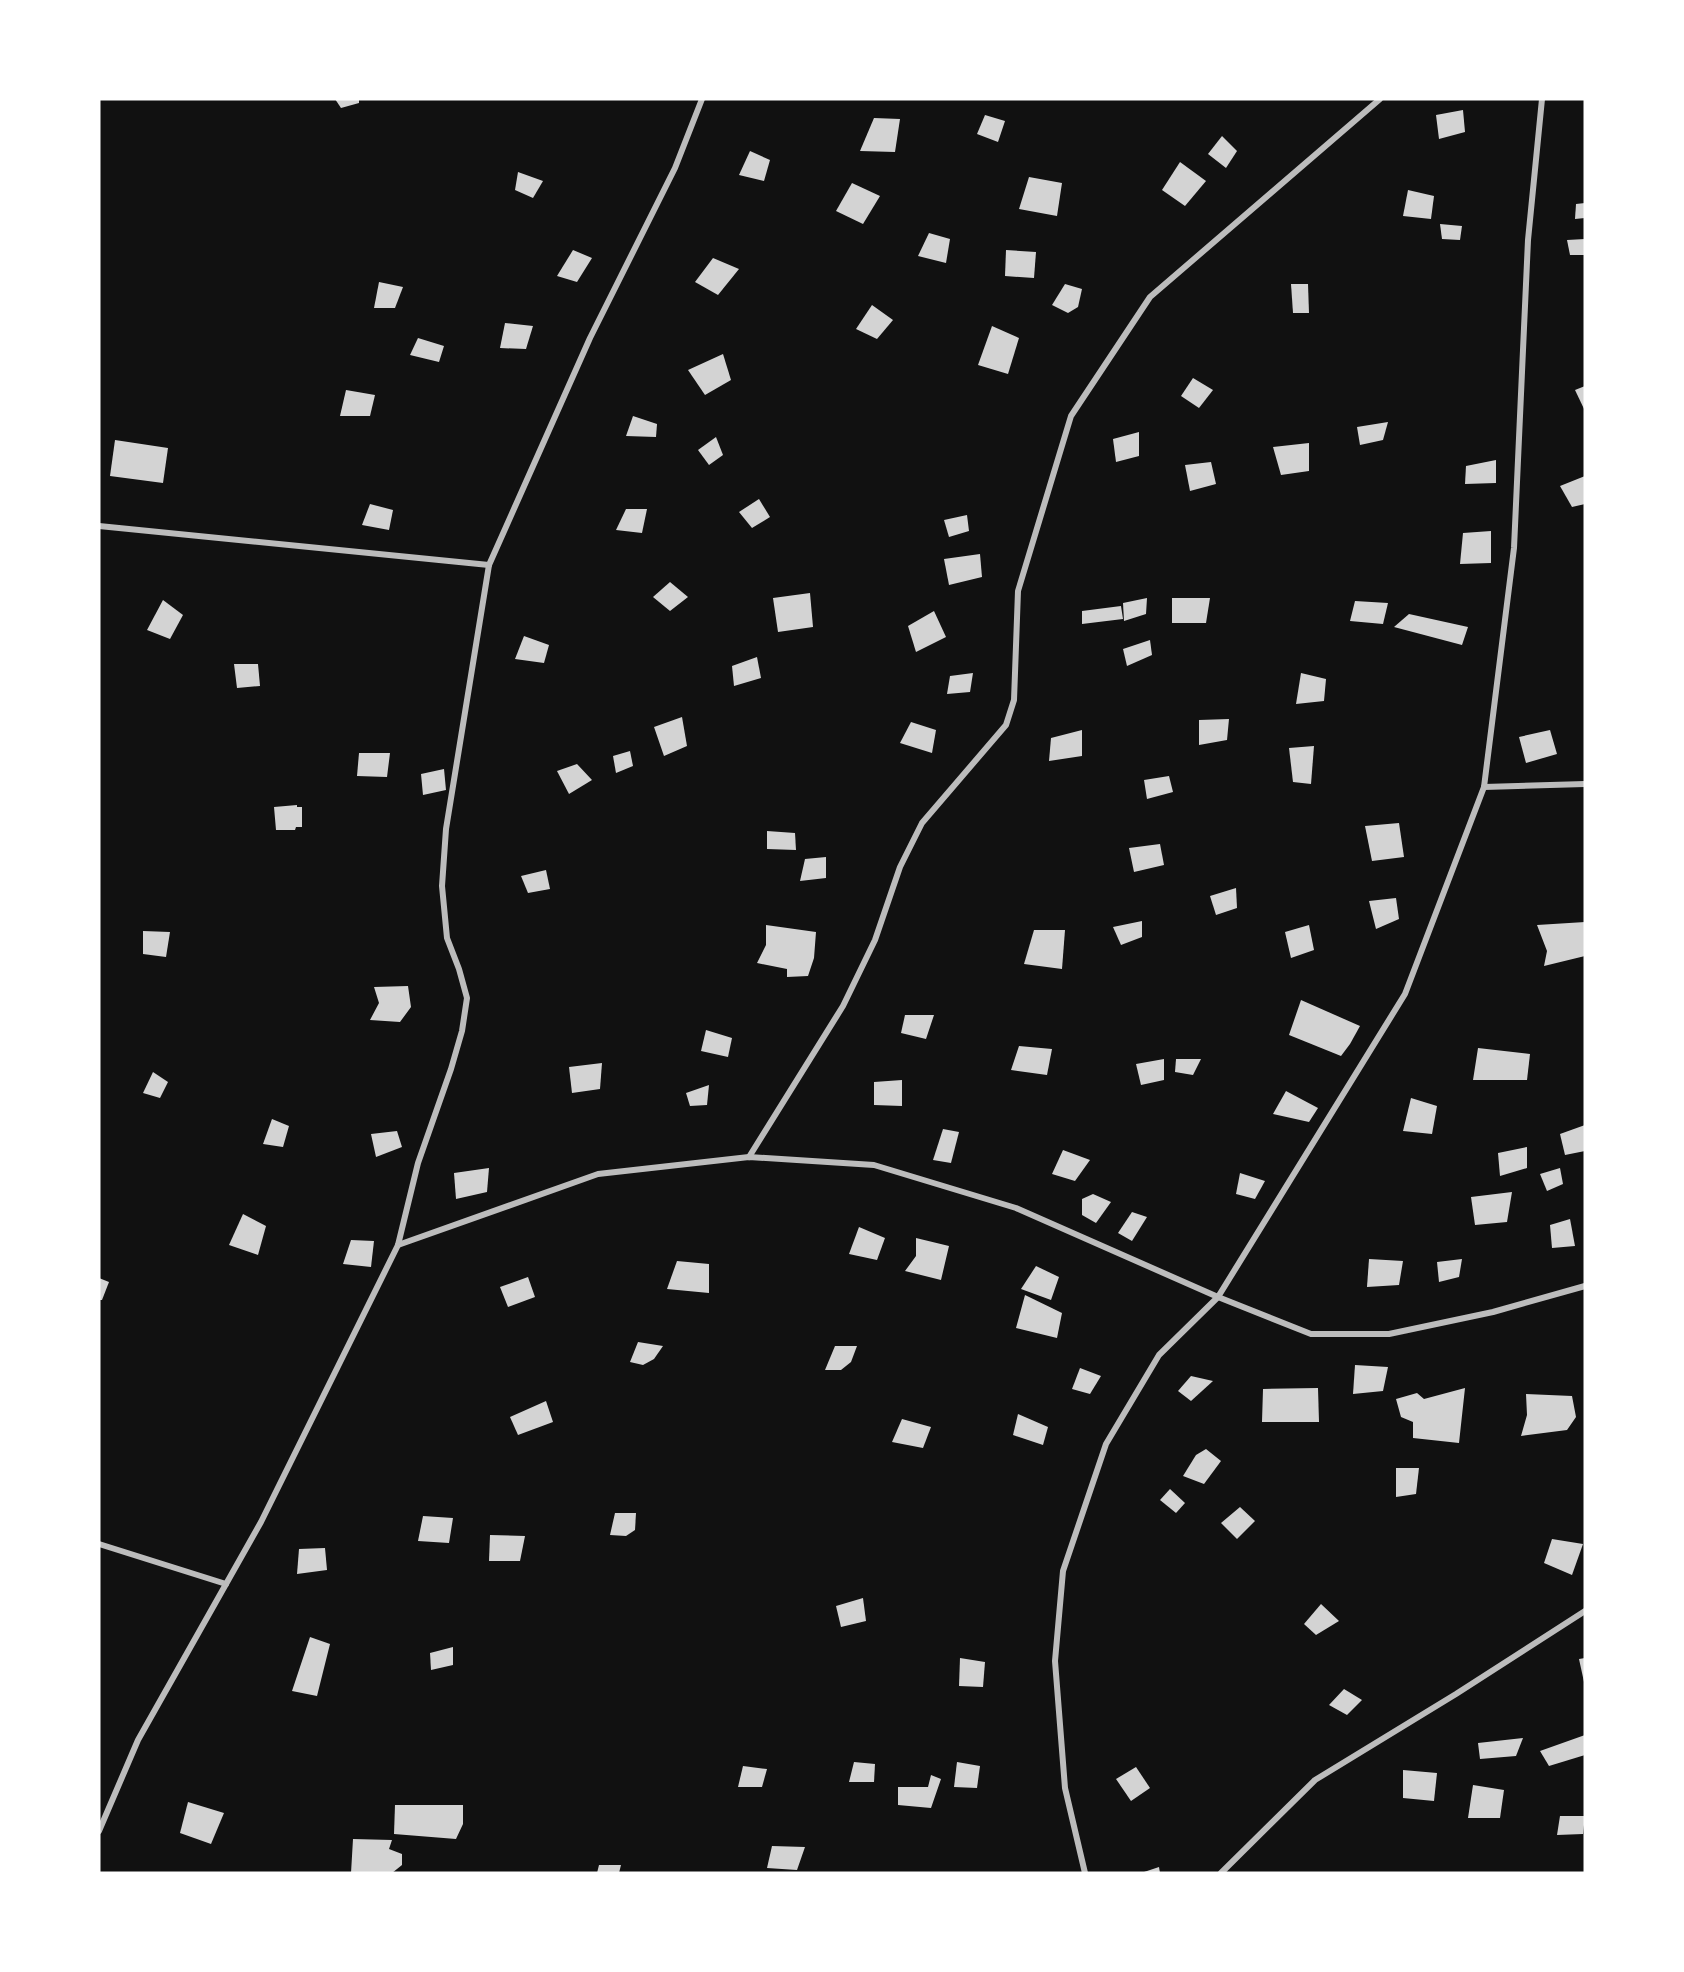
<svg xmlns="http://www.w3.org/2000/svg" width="1684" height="1972" font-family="'Nunito Sans',sans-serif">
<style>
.building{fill:#d3d3d3}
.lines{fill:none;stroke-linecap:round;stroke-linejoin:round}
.minor{stroke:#bcbcbc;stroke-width:6}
</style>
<rect width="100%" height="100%" fill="#111"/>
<g class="building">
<path d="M335 99H359V103L341 108Z"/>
<path d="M1463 110 1465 132 1439 139 1436 115Z"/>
<path d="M985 115 1005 121 998 142 977 134Z"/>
<path d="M874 118 900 119 895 152 860 151Z"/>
<path d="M1222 136 1237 151 1226 168 1208 154Z"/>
<path d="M750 151 770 160 764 181 739 175Z"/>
<path d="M1180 162 1206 181 1185 206 1162 190Z"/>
<path d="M518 172 543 181 533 198 515 190Z"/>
<path d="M1029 177 1062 183 1057 216 1019 209Z"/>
<path d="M852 183 880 196 863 224 836 211Z"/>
<path d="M1408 190 1434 196 1431 219 1403 216Z"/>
<path d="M1585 203V218L1575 219 1576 204Z"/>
<path d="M1440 224 1462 226 1460 240 1442 239Z"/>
<path d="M929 233 950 239 946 263 918 256Z"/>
<path d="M1585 239V255H1570L1567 240Z"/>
<path d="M573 250 592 258 577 282 557 276Z"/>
<path d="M1006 250 1036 252 1034 278 1005 276Z"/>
<path d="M713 258 739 269 718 295 695 282Z"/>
<path d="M379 282 403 287 395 308H374Z"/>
<path d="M1065 284 1082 289 1078 307 1068 313 1052 305Z"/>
<path d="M1291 284H1308L1309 313H1293Z"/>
<path d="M872 305 893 320 877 339 856 329Z"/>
<path d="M505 323 533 326 526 349 500 348Z"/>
<path d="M992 326 1019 338 1008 374 978 365Z"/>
<path d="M418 338 444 346 439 362 410 355Z"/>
<path d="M723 354 731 380 705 395 688 370Z"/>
<path d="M1193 378 1213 390 1199 408 1181 396Z"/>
<path d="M1585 386V411L1575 390Z"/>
<path d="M346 390 375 395 370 416H340Z"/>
<path d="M633 416 657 424 656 437 626 436Z"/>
<path d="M1388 422 1383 440 1360 445 1357 427Z"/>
<path d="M1139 432V456L1116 462 1113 439Z"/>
<path d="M716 437 723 455 709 465 698 450Z"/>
<path d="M115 440 168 448 163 483 110 476Z"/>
<path d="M1309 443V471L1281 475 1273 447Z"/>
<path d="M1496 460V483L1465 484 1466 466Z"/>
<path d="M1211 462 1216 484 1190 491 1185 465Z"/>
<path d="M1585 476V504L1572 507 1560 486Z"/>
<path d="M759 499 770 517 752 528 739 512Z"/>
<path d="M370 504 393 510 389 530 362 525Z"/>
<path d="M626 509H647L642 533 616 530Z"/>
<path d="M967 515 969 531 949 537 944 520Z"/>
<path d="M1491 531V563L1460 564 1463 533Z"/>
<path d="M980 554 982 577 949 585 944 559Z"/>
<path d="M670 582 688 597 670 611 653 597Z"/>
<path d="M810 593 813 627 778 632 773 598Z"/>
<path d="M1147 598 1146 614 1124 621 1123 603Z"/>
<path d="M1172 598H1210L1206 623H1172Z"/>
<path d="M163 600 183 615 170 639 147 630Z"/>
<path d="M1355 601 1388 603 1383 624 1350 621Z"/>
<path d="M1121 606 1123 619 1082 624V611Z"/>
<path d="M934 611 946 637 916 652 908 626Z"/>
<path d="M1409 614 1468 627 1462 645 1394 627Z"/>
<path d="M524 636 549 645 544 663 515 659Z"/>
<path d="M1150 640 1152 655 1127 666 1123 649Z"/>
<path d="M757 657 761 678 734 686 732 666Z"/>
<path d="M234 664H258L260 686 237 688Z"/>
<path d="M973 673 970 692 947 694 950 676Z"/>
<path d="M1301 673 1326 679 1324 701 1296 704Z"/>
<path d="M682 717 687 746 664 756 654 727Z"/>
<path d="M1229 719 1227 740 1199 745V720Z"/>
<path d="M911 722 936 730 932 753 900 743Z"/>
<path d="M1082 730V756L1049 761 1051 738Z"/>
<path d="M1550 730 1557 754 1526 763 1519 737Z"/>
<path d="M1314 746 1311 784 1293 782 1289 748Z"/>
<path d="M630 751 633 766 616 773 613 756Z"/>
<path d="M359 753H390L387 777 357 776Z"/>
<path d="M577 764 592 780 569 794 557 771Z"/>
<path d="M444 769 446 790 423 795 421 774Z"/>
<path d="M1169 776 1173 792 1147 799 1144 780Z"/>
<path d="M297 805V807H302V827H296L295 830H276L274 807Z"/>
<path d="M1399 823 1404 857 1372 861 1365 826Z"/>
<path d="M767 831 795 833 796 850 767 849Z"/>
<path d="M1160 844 1164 865 1134 872 1129 848Z"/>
<path d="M826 857V878L800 881 805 859Z"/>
<path d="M546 870 550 889 528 893 521 876Z"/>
<path d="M1236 888 1237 908 1216 915 1210 896Z"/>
<path d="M1396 898 1399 919 1376 929 1369 901Z"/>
<path d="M1142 921V937L1121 945 1113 927Z"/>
<path d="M1585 922V956L1544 966 1547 951 1537 925Z"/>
<path d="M766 925 816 932 814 958 808 976 787 977V969L757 963 766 945Z"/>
<path d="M1309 925 1314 950 1291 958 1285 932Z"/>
<path d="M1034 930H1065L1062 969 1024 964Z"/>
<path d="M143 931 170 932 166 957 143 954Z"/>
<path d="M408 986 411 1007 400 1022 370 1020 379 1003 374 987Z"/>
<path d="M1301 1000 1360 1026 1350 1044 1341 1056 1289 1035Z"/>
<path d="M905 1015H934L926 1039 901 1033Z"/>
<path d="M706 1030 732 1038 728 1057 701 1051Z"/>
<path d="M1019 1046 1052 1049 1047 1075 1011 1070Z"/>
<path d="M1478 1048 1530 1054 1527 1080H1473Z"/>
<path d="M1164 1059V1080L1141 1085 1136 1064Z"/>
<path d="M1176 1059H1201L1193 1075 1175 1072Z"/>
<path d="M602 1063 600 1089 572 1093 569 1067Z"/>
<path d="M153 1072 168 1082 160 1098 143 1093Z"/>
<path d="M902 1080V1106L874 1105V1082Z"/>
<path d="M709 1085 707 1105 690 1106 686 1093Z"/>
<path d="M1286 1091 1318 1108 1309 1122 1273 1114Z"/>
<path d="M1411 1098 1437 1106 1432 1134 1403 1131Z"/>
<path d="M272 1119 289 1126 283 1147 263 1144Z"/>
<path d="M1585 1125V1151L1565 1155 1560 1134Z"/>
<path d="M943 1129 959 1132 951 1163 933 1160Z"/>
<path d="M397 1131 402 1147 376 1157 371 1134Z"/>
<path d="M1527 1147V1168L1500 1176 1498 1153Z"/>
<path d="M1063 1150 1090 1160 1075 1181 1052 1174Z"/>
<path d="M489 1168 487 1192 456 1199 454 1173Z"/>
<path d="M1560 1168 1563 1184 1547 1191 1540 1174Z"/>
<path d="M1240 1173 1265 1181 1255 1199 1236 1194Z"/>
<path d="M1512 1192 1507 1222 1475 1225 1471 1197Z"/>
<path d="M1093 1194 1111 1202 1096 1223 1082 1215V1199Z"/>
<path d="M1132 1212 1147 1217 1132 1241 1118 1233Z"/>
<path d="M243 1214 266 1226 258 1255 229 1245Z"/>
<path d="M1570 1219 1575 1246 1552 1248 1550 1225Z"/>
<path d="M859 1227 885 1238 877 1260 849 1254Z"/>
<path d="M916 1238 949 1246 941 1280 905 1271 916 1256Z"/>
<path d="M351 1240 374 1241 371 1267 343 1264Z"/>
<path d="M1369 1259 1403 1261 1399 1285 1367 1287Z"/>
<path d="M1462 1259 1459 1277 1439 1282 1437 1262Z"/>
<path d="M677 1261 709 1264V1293L667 1289Z"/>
<path d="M1036 1266 1059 1277 1051 1300 1021 1289Z"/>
<path d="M528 1277 535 1297 508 1307 500 1287Z"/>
<path d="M99 1278 109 1282 102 1300H99Z"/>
<path d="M1025 1295 1062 1313 1057 1338 1016 1328Z"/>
<path d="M638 1342 663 1346 654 1359 643 1365 630 1362Z"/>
<path d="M835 1346H857L851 1362 841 1370H825Z"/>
<path d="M1355 1365 1388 1367 1383 1391 1353 1394Z"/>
<path d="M1080 1368 1101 1376 1090 1394 1072 1389Z"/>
<path d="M1191 1376 1213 1381 1191 1401 1178 1391Z"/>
<path d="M1318 1388 1319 1422H1262L1263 1389Z"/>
<path d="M1465 1388 1459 1443 1413 1438V1422L1401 1417 1396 1399 1417 1393 1424 1399Z"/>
<path d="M1526 1394 1572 1396 1576 1417 1567 1430 1521 1436 1527 1415Z"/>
<path d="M546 1401 553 1422 518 1435 510 1417Z"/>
<path d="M1018 1414 1048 1427 1043 1445 1013 1435Z"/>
<path d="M902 1419 931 1427 923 1448 892 1442Z"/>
<path d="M1206 1449 1221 1461 1204 1484 1183 1476 1196 1455Z"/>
<path d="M1396 1468H1419L1416 1494 1396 1497Z"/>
<path d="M1170 1489 1185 1503 1176 1513 1160 1500Z"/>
<path d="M1240 1507 1255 1521 1237 1539 1221 1523Z"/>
<path d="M615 1513H636L635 1530 626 1536 610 1535Z"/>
<path d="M423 1516 453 1518 449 1543 418 1541Z"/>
<path d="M490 1535 525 1536 520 1561H489Z"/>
<path d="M1552 1539 1583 1544 1572 1575 1544 1563Z"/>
<path d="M325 1548 327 1570 297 1574 299 1549Z"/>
<path d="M863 1598 866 1621 841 1627 836 1606Z"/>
<path d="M1321 1604 1339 1621 1316 1635 1304 1624Z"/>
<path d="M310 1637 330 1644 317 1696 292 1691Z"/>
<path d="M453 1647V1665L431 1670 430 1653Z"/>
<path d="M960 1658 985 1662 983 1687 959 1686Z"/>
<path d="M1585 1658V1682H1584L1579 1659Z"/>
<path d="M1344 1689 1362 1700 1347 1715 1329 1705Z"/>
<path d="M1585 1735V1755L1549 1766 1540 1751Z"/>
<path d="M1523 1738 1516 1756 1480 1759 1478 1743Z"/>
<path d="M854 1762 875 1764 874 1782H849Z"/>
<path d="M957 1762 980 1766 977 1788 954 1787Z"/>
<path d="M743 1766 767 1769 762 1787H738Z"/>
<path d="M1136 1767 1150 1788 1131 1801 1116 1779Z"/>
<path d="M1403 1770 1437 1773 1434 1801 1403 1798Z"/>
<path d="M931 1775 941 1779 931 1808 898 1805V1787H928Z"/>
<path d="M1473 1785 1504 1790 1500 1818H1468Z"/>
<path d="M188 1802 224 1813 211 1844 180 1833Z"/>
<path d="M395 1805H463V1824L456 1839 394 1834Z"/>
<path d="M1560 1816H1585L1583 1834 1557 1835Z"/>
<path d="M353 1839 392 1840 389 1849 402 1854V1865L392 1873H351Z"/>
<path d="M772 1846 805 1847 797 1870 767 1868Z"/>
<path d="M599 1865H621L619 1873H597Z"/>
<path d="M1159 1867 1160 1873H1141Z"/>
</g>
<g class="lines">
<g class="minor">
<path d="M99 526 489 565"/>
<path d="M1484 787 1585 784"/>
<path d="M749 1157 843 1006 875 940 900 867 922 823 1006 725 1014 700 1018 591 1071 416 1150 297 1380 99"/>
<path d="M398 1245 598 1174 749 1157 874 1165 1016 1208 1218 1297 1311 1334H1389L1493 1312 1585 1286"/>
<path d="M99 1544 226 1584"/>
<path d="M99 1831 138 1740 261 1522 398 1245 418 1163 451 1069 462 1031 467 998 459 969 447 938 442 886 446 829 489 565 590 338 675 168 702 99"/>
<path d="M1085 1873 1065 1788 1055 1661 1063 1571 1106 1444 1159 1355 1218 1297 1405 994 1484 787 1514 548 1528 240 1542 99"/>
<path d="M1221 1873 1315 1780 1456 1694 1585 1611"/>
</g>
</g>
<rect width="1684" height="1972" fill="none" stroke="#ffffff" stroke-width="201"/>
</svg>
